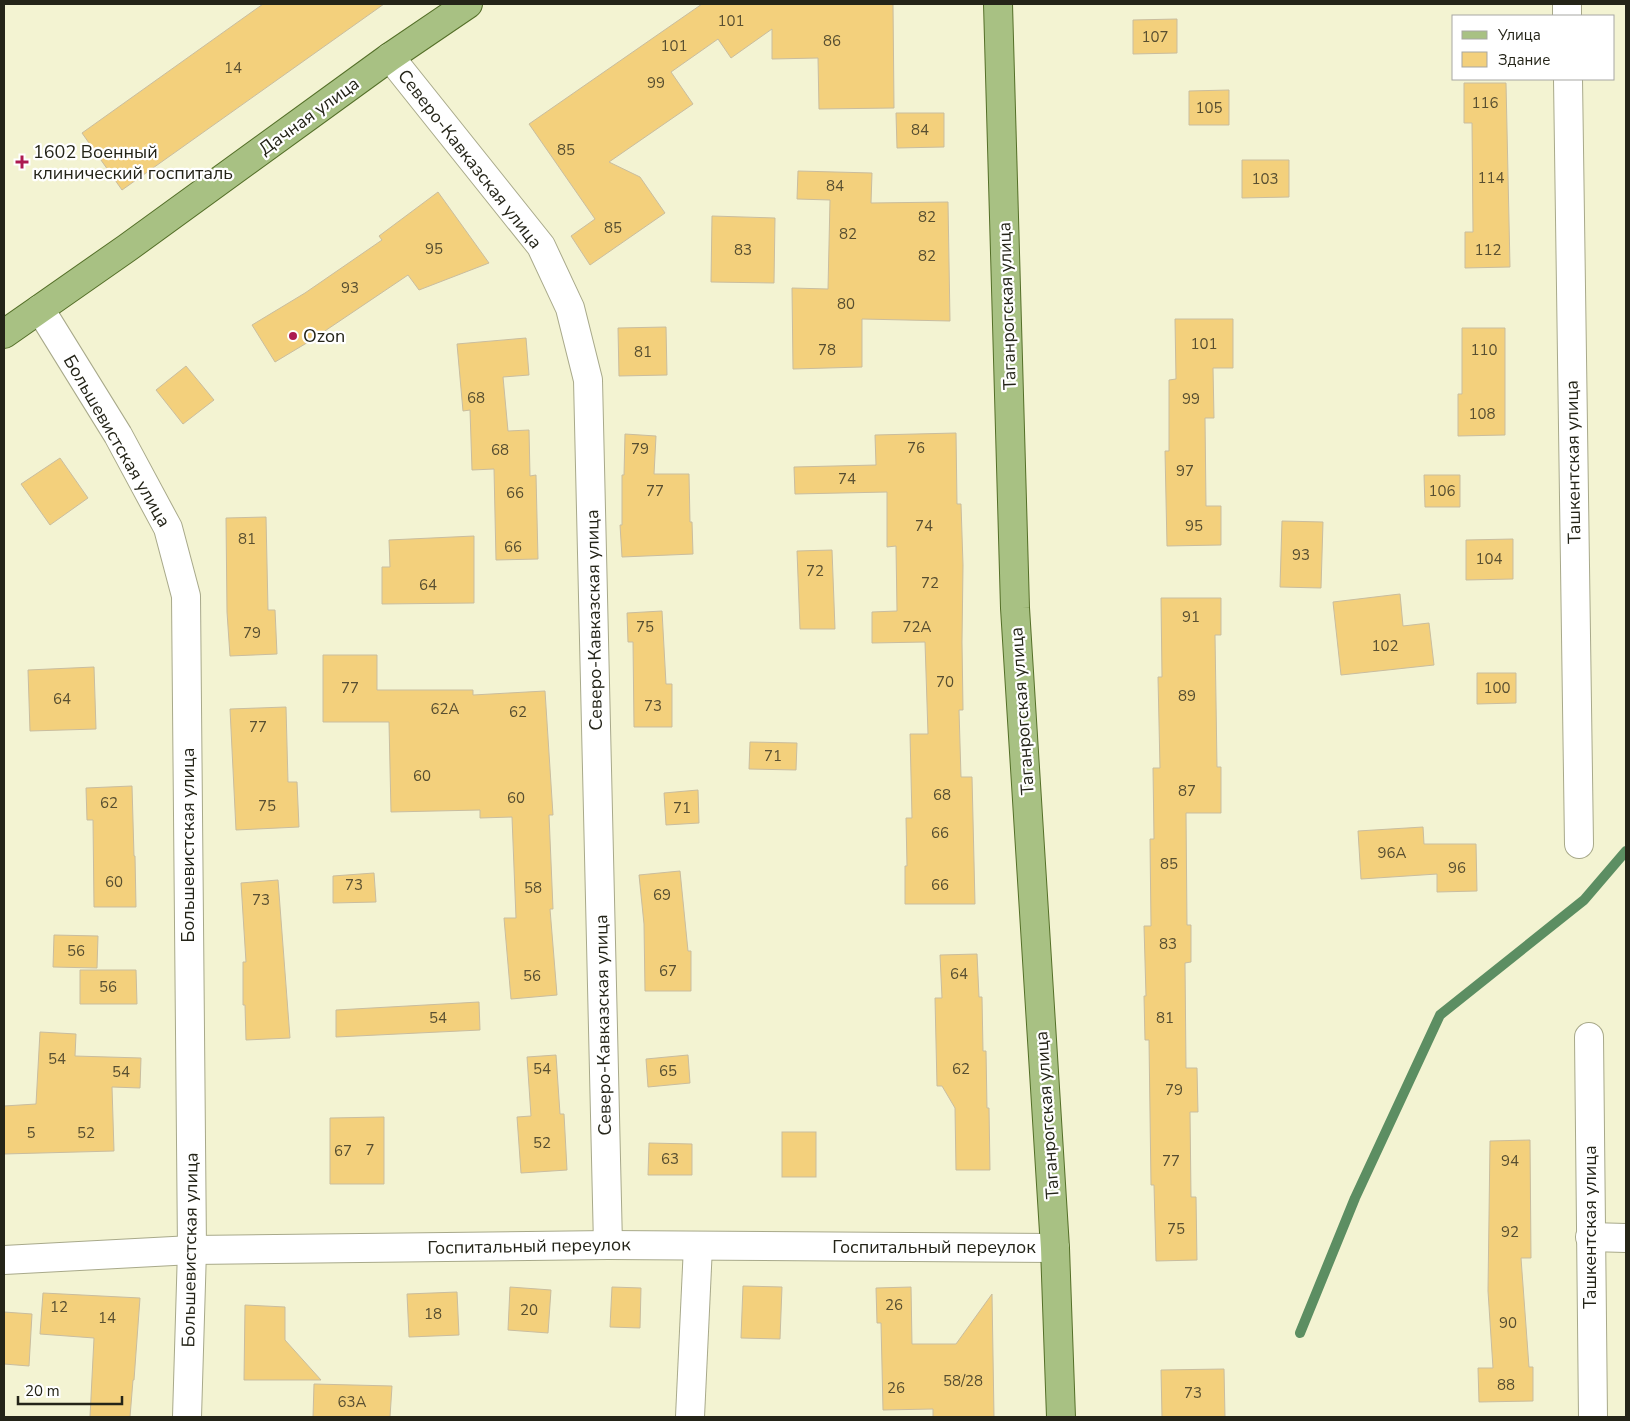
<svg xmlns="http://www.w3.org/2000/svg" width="1630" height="1421" font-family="'Nunito Sans',sans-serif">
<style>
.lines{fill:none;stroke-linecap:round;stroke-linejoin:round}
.stream{stroke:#5c8e62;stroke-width:10}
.building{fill:#f3d07c;stroke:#c9bd9f}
.minor-casing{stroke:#a8a98a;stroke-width:30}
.major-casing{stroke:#546f28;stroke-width:30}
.minor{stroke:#fff;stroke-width:28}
.major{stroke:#a8c183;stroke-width:28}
.poi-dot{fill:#ac1a50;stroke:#fff;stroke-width:2}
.labels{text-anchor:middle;stroke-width:4.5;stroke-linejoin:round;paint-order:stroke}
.number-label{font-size:15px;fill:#584f31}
.street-label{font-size:18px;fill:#242418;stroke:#fff}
.poi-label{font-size:18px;fill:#242418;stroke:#fff;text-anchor:start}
</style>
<rect width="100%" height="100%" fill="#f3f3d2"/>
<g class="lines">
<path class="stream" d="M1300 1333 1355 1198 1440 1015 1584 900 1626 851"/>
</g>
<g class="building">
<path d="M263 4H384L122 190 82 133Z"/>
<path d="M702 4H893L894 108 819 109 818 58 772 59V29L731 58 718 39 671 72 693 104 609 162 640 177 665 213 590 265 571 236 595 219 529 124Z"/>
<path d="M1177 19V53L1133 54V20Z"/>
<path d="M1464 83H1506L1510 267 1465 268V232H1473L1472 123H1464Z"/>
<path d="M1229 90V125H1189V91Z"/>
<path d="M896 113H944V147L897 148Z"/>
<path d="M1242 160H1289V197L1242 198Z"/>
<path d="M798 171 872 173 871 203 948 202 950 321 862 319V367L793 369 792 288 828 289 830 200 797 199Z"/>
<path d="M438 192 489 263 419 290 408 275 310 341 275 362 252 325 305 293 382 240 379 236Z"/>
<path d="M712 216 775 218 774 283 711 282Z"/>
<path d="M1175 319H1233V368H1213L1214 418H1205L1206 506H1221V545L1167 546 1165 451H1169V380L1176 379Z"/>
<path d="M666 327 667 375 619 376 618 328Z"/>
<path d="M1462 328H1505V435L1458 436V394H1462Z"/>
<path d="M526 338 529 375 503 377 508 431 529 430 530 476 536 475 538 559 496 560 494 469 472 470 470 410 463 411 457 344Z"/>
<path d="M186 366 214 400 183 424 156 390Z"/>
<path d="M956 433 957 504H961L963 565 962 642 963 710H959L961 777H972L975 904H905V866H907L906 818H912L910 734H928L925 642 872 643V612L897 611 896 546 887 547V492L795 494 794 467 876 465 875 435Z"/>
<path d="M625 434 656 436 654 474H689L690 522H692L693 554 622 557 620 525H622V475H624Z"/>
<path d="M60 458 88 498 50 525 21 484Z"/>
<path d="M1424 475H1460V507H1425Z"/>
<path d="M266 517 268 610H275L277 654 230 656 227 612 226 518Z"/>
<path d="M1282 521 1323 522 1321 588 1280 587Z"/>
<path d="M474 536V603L382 604V567H390L389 540Z"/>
<path d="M1513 539V579L1466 580V540Z"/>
<path d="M832 550 835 629H800L797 551Z"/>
<path d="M1400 594 1403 626 1429 623 1434 665 1341 675 1333 602Z"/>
<path d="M1161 598H1221V635H1215L1217 767H1221V813H1186L1187 925H1191V962L1185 963 1186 1068H1197L1198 1112H1190L1191 1197H1196L1197 1260 1156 1261 1154 1185H1151L1149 1040H1145L1144 996H1146L1144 926H1151L1150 839H1154L1153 768H1160L1158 677H1162Z"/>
<path d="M662 611 666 684H672V727H634L633 642H628L627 613Z"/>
<path d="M323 655H377V690H473V695L545 691 553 815H549L553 909H550L557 995 511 999 504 918H516L512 817 480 818V810L391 812 389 722H323Z"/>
<path d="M94 667 96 729 30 731 28 670Z"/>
<path d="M1477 673H1516V703L1477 704Z"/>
<path d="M286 707 288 782H297L299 827 236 830 230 709Z"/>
<path d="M750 742 797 743 796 770 749 769Z"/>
<path d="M132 786 134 856H135L136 907H94L93 820H87L86 788Z"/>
<path d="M698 790 699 823 666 825 664 793Z"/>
<path d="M1423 827 1424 844H1476L1477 891 1437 892V874L1361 879 1358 831Z"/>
<path d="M680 871 688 951H691V991H645L644 924 639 875Z"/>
<path d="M374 873 376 902 333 903V876Z"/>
<path d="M278 880 290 1038 246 1040 245 1005H243V962H246L241 883Z"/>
<path d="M54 935 98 936 97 968 53 967Z"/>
<path d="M977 954 979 997H982L983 1051H986L987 1108H989L990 1170H956L955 1108 942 1086H937L935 998H942L940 955Z"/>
<path d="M80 970H136L137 1004H80Z"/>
<path d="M479 1002 480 1030 336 1037V1010Z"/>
<path d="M40 1032 76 1034 75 1056 141 1058 140 1088 112 1087 114 1151 4 1154V1106L36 1104Z"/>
<path d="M556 1055 560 1114H564L567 1170 521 1173 517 1117 531 1116 527 1057Z"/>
<path d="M688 1055 690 1083 648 1087 646 1059Z"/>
<path d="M384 1117V1184H330V1118Z"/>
<rect x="782" y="1132" width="34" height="45"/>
<path d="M1530 1140 1531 1258H1521L1529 1367H1533V1401L1479 1402 1478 1368H1493L1488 1291 1490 1141Z"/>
<path d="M649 1143 692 1144V1175H648Z"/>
<path d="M743 1286 782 1287 780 1339 741 1338Z"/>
<path d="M510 1287 551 1290 548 1333 508 1330Z"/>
<path d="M612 1287 641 1288 640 1328 610 1327Z"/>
<path d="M911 1287 912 1344H956L992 1294 994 1417H933V1409L883 1410 881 1323H877L876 1288Z"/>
<path d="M457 1292 459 1335 409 1337 407 1294Z"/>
<path d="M43 1293 140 1298 134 1380H133L130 1417H90L94 1338 40 1334Z"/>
<path d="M245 1305 285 1307V1340L321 1380H244Z"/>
<path d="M4 1312 32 1314 29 1366 4 1364Z"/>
<path d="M1224 1369 1225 1417H1162L1161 1370Z"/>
<path d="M314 1384 392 1386 390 1417H313Z"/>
</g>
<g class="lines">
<defs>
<g id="minor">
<path d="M1567 4V16"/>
<path d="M390 57 541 246 570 308 588 380 608 1245"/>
<path d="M1568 79 1579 844"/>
<path d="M40 309 118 435 168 528 186 596 192 1250 187 1417"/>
<path d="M1589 1037 1593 1417"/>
<path d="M1590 1237 1626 1238"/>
<path d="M4 1260 192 1250 608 1245 1055 1248"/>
<path d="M690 1417 698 1246"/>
</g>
<g id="major">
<path d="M998 4 1015 608 1055 1248 1061 1417"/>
<path d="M4 334 127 248 390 57 468 4"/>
</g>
</defs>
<use href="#minor" class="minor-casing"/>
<use href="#major" class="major-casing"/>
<use href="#minor" class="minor"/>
<use href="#major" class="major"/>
</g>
<g class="poi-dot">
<path d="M19.5 154.5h5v5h5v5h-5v5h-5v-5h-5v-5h5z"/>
<circle cx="293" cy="336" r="5"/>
</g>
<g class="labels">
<g class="number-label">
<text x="731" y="26">101</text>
<text x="1155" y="42">107</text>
<text x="832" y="46">86</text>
<text x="674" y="51">101</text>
<text x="233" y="73">14</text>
<text x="656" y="88">99</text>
<text x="1485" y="108">116</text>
<text x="1209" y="113">105</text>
<text x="920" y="135">84</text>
<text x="566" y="155">85</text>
<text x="1491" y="183">114</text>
<text x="1265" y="184">103</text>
<text x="835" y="191">84</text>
<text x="927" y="222">82</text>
<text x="613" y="233">85</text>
<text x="848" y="239">82</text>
<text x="434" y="254">95</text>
<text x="743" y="255">83</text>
<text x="1488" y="255">112</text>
<text x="927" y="261">82</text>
<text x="350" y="293">93</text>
<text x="846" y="309">80</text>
<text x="1204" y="349">101</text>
<text x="827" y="355">78</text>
<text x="1484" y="355">110</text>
<text x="643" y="357">81</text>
<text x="476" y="403">68</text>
<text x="1191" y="404">99</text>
<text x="1482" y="419">108</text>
<text x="916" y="453">76</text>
<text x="640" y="454">79</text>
<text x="500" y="455">68</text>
<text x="1185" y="476">97</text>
<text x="847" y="484">74</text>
<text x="655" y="496">77</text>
<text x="1442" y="496">106</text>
<text x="515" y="498">66</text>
<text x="924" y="531">74</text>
<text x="1194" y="531">95</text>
<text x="247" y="544">81</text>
<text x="513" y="552">66</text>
<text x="1301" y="560">93</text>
<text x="1489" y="564">104</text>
<text x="815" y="576">72</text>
<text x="930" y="588">72</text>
<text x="428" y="590">64</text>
<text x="1191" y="622">91</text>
<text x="645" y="632">75</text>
<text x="917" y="632">72А</text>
<text x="252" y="638">79</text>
<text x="1385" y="651">102</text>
<text x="945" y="687">70</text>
<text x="350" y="693">77</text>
<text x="1497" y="693">100</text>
<text x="1187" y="701">89</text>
<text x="62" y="704">64</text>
<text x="653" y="711">73</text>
<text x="445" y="714">62А</text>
<text x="518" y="717">62</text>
<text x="258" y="732">77</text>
<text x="773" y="761">71</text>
<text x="422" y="781">60</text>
<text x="1187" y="796">87</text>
<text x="942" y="800">68</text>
<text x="516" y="803">60</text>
<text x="109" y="808">62</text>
<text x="267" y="811">75</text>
<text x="682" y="813">71</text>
<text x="940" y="838">66</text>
<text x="1392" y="858">96А</text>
<text x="1169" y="869">85</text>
<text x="1457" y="873">96</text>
<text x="114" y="887">60</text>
<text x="354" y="890">73</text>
<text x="940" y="890">66</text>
<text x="533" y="893">58</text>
<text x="662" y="900">69</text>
<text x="261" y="905">73</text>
<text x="1168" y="949">83</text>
<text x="76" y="956">56</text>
<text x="668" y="976">67</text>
<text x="959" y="979">64</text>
<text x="532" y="981">56</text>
<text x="108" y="992">56</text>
<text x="438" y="1023">54</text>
<text x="1165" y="1023">81</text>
<text x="57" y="1064">54</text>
<text x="542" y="1074">54</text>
<text x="961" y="1074">62</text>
<text x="668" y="1076">65</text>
<text x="121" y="1077">54</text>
<text x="1174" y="1095">79</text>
<text x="31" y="1138">5</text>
<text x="86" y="1138">52</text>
<text x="542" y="1148">52</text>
<text x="370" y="1155">7</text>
<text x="343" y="1156">67</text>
<text x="670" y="1164">63</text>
<text x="1171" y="1166">77</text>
<text x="1510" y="1166">94</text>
<text x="1176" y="1234">75</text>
<text x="1510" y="1237">92</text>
<text x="894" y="1310">26</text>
<text x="59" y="1312">12</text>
<text x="529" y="1315">20</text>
<text x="433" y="1319">18</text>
<text x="107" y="1323">14</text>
<text x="1508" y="1328">90</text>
<text x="963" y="1386">58/28</text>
<text x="1506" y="1390">88</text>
<text x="896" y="1393">26</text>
<text x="1193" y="1398">73</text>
<text x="352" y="1407">63А</text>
</g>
<g class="street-label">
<text transform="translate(309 116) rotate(-36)" y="6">Дачная улица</text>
<text transform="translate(470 159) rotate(52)" y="6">Северо-Кавказская улица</text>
<text transform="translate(1007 306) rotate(-92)" y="6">Таганрогская улица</text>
<text transform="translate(117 441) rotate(60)" y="6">Большевистская улица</text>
<text transform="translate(1573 462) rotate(-91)" y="6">Ташкентская улица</text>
<text transform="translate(594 620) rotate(-91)" y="6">Северо-Кавказская улица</text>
<text transform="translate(1022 711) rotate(-94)" y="6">Таганрогская улица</text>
<text transform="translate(188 845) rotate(-90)" y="6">Большевистская улица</text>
<text transform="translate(603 1025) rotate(-91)" y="6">Северо-Кавказская улица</text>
<text transform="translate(1047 1115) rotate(-94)" y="6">Таганрогская улица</text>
<text transform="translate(1590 1227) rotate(-90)" y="6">Ташкентская улица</text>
<text transform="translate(529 1246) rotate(-1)" y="6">Госпитальный переулок</text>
<text x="934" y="1253">Госпитальный переулок</text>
<text transform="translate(190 1250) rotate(-89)" y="6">Большевистская улица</text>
</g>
<g class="poi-label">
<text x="33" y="158">1602 Военный<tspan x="33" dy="21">клинический госпиталь</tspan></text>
<text x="303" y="342">Ozon</text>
</g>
</g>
<rect width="1630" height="1421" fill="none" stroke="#242418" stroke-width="10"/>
<rect x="1452" y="15" width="162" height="65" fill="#ffffff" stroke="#a7a7a3"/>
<rect x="1462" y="31" width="25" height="8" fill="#a8c183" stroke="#a7a7a3"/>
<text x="1498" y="40" font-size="15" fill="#242418">Улица</text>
<rect x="1462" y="52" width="25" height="15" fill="#f3d07c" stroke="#a7a7a3"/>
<text x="1498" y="65" font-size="15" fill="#242418">Здание</text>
<path d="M18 1396v8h104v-8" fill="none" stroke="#242418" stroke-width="2.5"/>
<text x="25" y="1396" font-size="15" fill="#242418" stroke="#ffffff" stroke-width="4" paint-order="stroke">20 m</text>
</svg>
